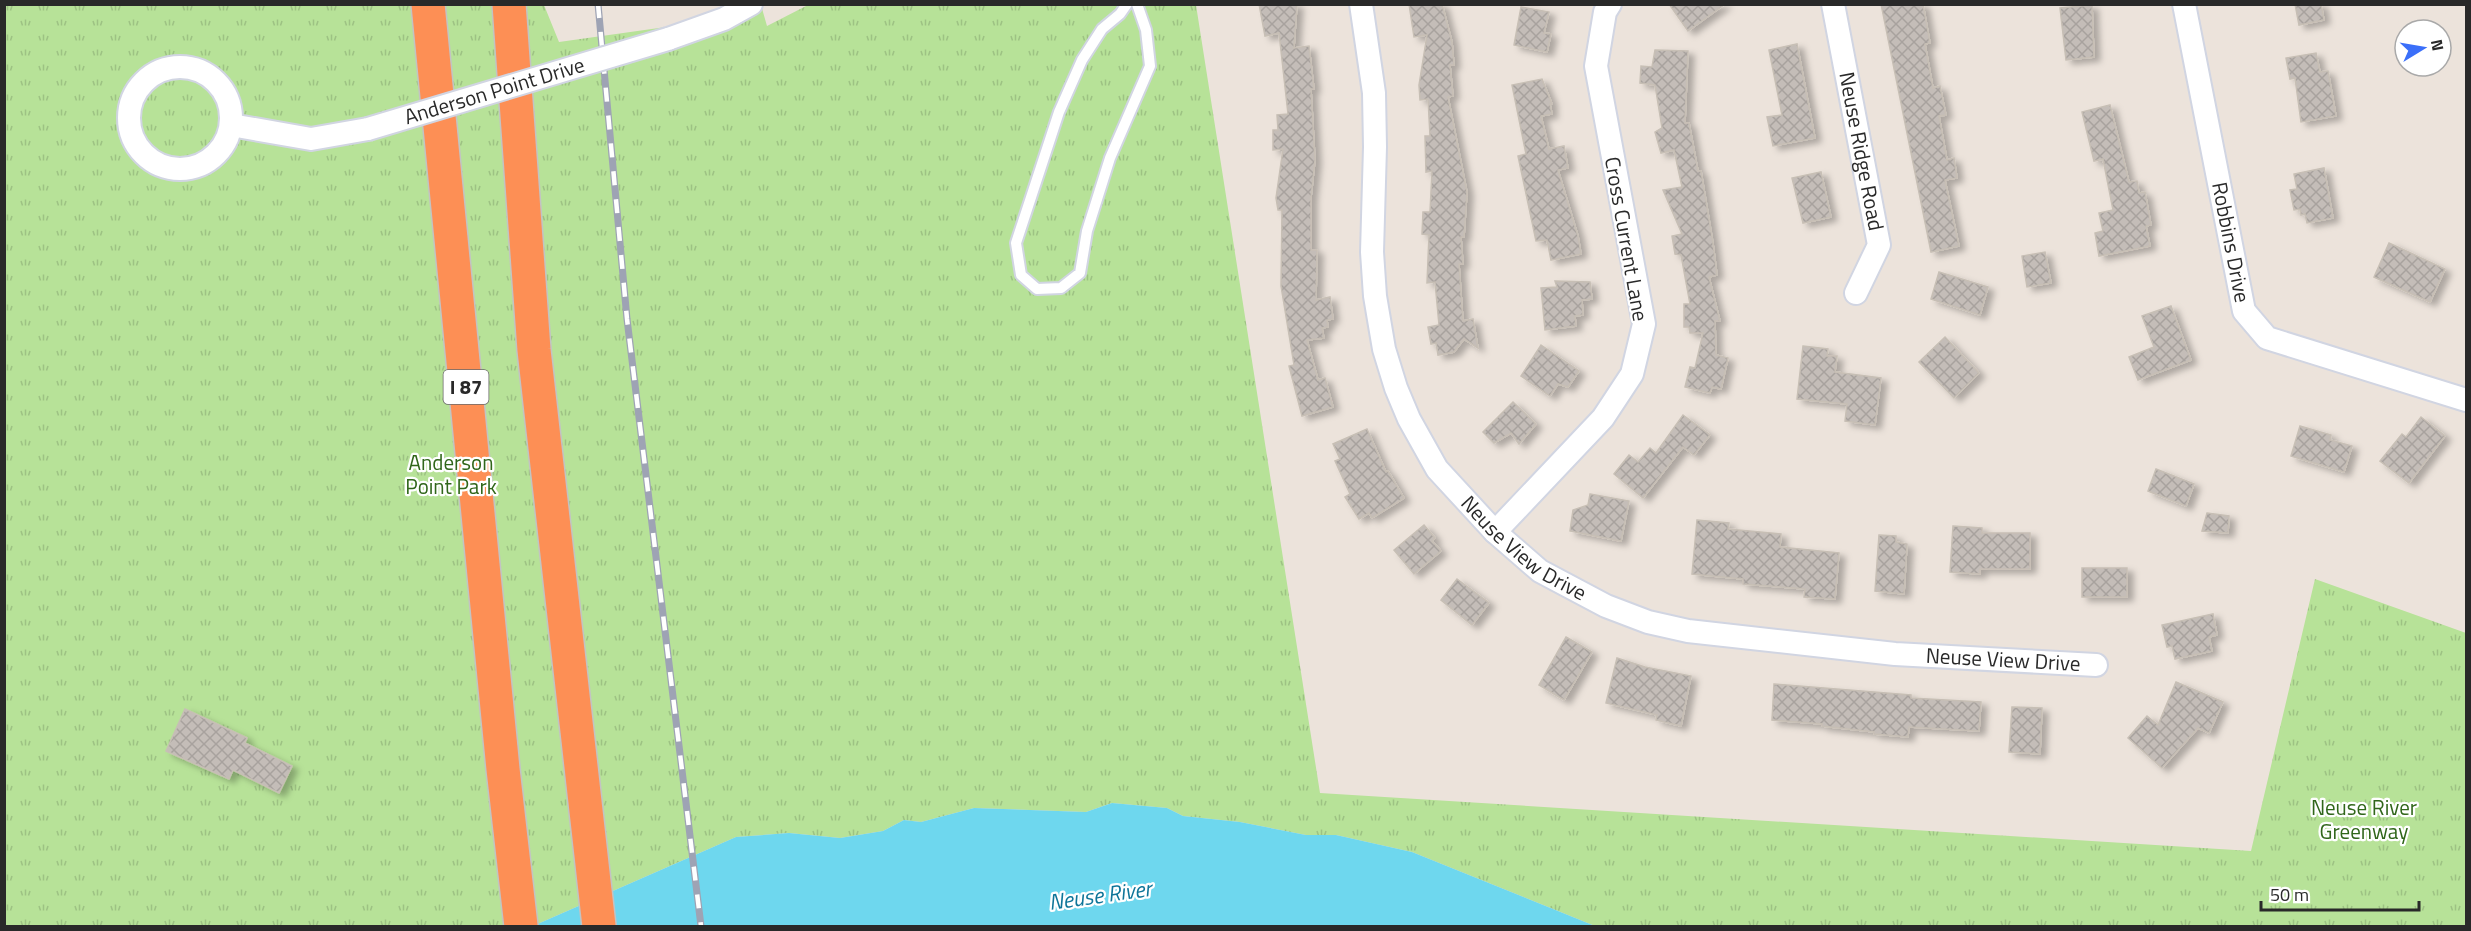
<svg xmlns="http://www.w3.org/2000/svg" width="2471" height="931" font-family="'Titillium Web',sans-serif">
<style>
.park{fill:url(#park-tufts)}
.water{fill:#6ed7ee}
.building{fill:url(#building-cross-hatch);stroke:#c7bfb5;stroke-width:1.5;filter:url(#shadow)}
.lines{fill:none;stroke-linecap:round;stroke-linejoin:round}
.lane-casing{stroke:#d1d5e2;stroke-width:14}
.street-casing{stroke:#d1d5e2;stroke-width:26}
.highway-casing{stroke:#c3c3c3;stroke-width:36}
.lane{stroke:#fff;stroke-width:10}
.street{stroke:#fff;stroke-width:22}
.highway{stroke:#fd8f55;stroke-width:33}
.rail-casing{stroke:#9ea3b4;stroke-width:7}
.rail{stroke:#fff;stroke-width:4.5;stroke-dasharray:14;stroke-linecap:butt}
.street-bridge-casing{stroke:#d1d5e2;stroke-width:26;stroke-linecap:butt}
.street-bridge{stroke:#fff;stroke-width:22}
.labels{text-anchor:middle;stroke-width:4.5;stroke-linejoin:round;paint-order:stroke}
.shield{fill:#fff;stroke:#696969;stroke-width:1.5}
.shield-label{font-size:20px;font-weight:bold;fill:#292929}
.street-label{font-size:21px;fill:#292929;stroke:#fff}
.park-label{font-size:21px;fill:#30661a;stroke:#fff}
.water-label{font-size:22px;font-style:italic;fill:#0e7599;stroke:#fff}
</style>
<defs>
<pattern id="park-tufts" width="24" height="20" patternUnits="userSpaceOnUse" patternTransform="scale(1.5)"><rect width="24" height="20" fill="#b7e298"/><path d="M3 7l-1-3M5 7V3M7 7l1-3M15 17l-1-3M17 17v-4M19 17l1-3" fill="none" stroke="#9dc283"/></pattern>
<pattern id="building-cross-hatch" width="8" height="8" patternUnits="userSpaceOnUse" patternTransform="scale(1.5)"><rect width="8" height="8" fill="#c4bdb8"/><path d="M0 0l8 8M0 8l8-8" fill="none" stroke="#a8a29e"/></pattern>
<filter id="shadow"><feDropShadow dx="6" dy="4" stdDeviation="3" flood-color="#0004"/></filter>
</defs>
<rect width="100%" height="100%" fill="#ece3db"/>
<path class="park" d="M5 5H544L559 42 673 26 761 5 767 26 808 5H1196L1320 793 2251 851 2315 579 2466 633V926H1595L1412 852 1336 835H1306L1240 822 1183 816 1167 808 1112 803 1086 812 974 808 921 822 904 820 883 831 840 838 789 833 736 837 533 926H5Z"/>
<path class="water" d="M1112 803 1167 808 1183 816 1240 822 1306 835H1336L1412 852 1595 926H533L736 837 789 833 840 838 883 831 904 820 921 822 974 808 1086 812Z"/>
<g class="building">
<path d="M1259 4H1297L1294 48 1309 46 1314 89H1311L1315 160 1311 198V250H1317L1316 300 1330 297 1333 319 1327 320 1328 327 1322 328 1324 338 1307 340 1318 380 1325 378 1333 407 1302 416 1289 366 1294 365 1281 286 1282 210H1278L1276 198 1283 149 1273 150V130H1278L1277 115 1288 114 1279 33 1265 36Z"/>
<path d="M1409 4H1442L1452 42 1454 65H1450L1453 96 1448 97 1467 192 1464 237H1461L1463 264H1459L1463 321 1473 319 1478 348 1464 339 1454 352 1438 355 1436 343 1431 344 1428 327 1439 325 1435 282 1427 283 1429 235 1422 234 1423 212H1430L1432 171 1426 172 1425 136H1430L1428 99 1420 100 1419 85 1427 35 1414 37Z"/>
<path d="M1669 4H1725L1688 31Z"/>
<path d="M1881 4H1923L1930 43 1925 44 1933 88 1940 86 1946 115 1939 116 1947 160 1954 158 1957 178 1945 180 1959 246 1931 252Z"/>
<path d="M2295 4H2321L2324 20 2299 25Z"/>
<path d="M2092 5 2094 57 2066 60 2060 8Z"/>
<path d="M1521 7 1549 12 1544 33 1551 34 1547 52 1514 45Z"/>
<path d="M1797 44 1815 138 1773 146 1767 117 1782 115 1769 50Z"/>
<path d="M1655 50 1688 51 1685 123H1689L1698 171H1701L1713 243 1717 275 1709 277 1720 321H1715L1716 355 1728 358 1721 389 1712 387 1710 393 1685 387 1690 367 1695 368 1703 333H1690L1689 327H1684V304H1690L1681 255 1675 254 1672 236 1682 234 1663 190 1682 187 1674 150 1661 153 1655 132 1662 128 1655 85 1640 83 1641 66 1652 67Z"/>
<path d="M2316 53 2320 72 2328 71 2336 116 2301 122 2295 78 2290 79 2286 58Z"/>
<path d="M1542 79 1552 104H1550L1552 114 1541 116 1549 149 1564 146 1568 168 1558 170 1578 236 1581 254 1551 260 1547 240 1536 241 1518 156 1526 154 1512 85Z"/>
<path d="M2110 105 2129 182 2137 181 2139 193 2145 192 2151 225 2146 226 2150 246 2099 256 2095 233 2103 231 2099 213 2113 210 2103 159 2094 161 2082 112Z"/>
<path d="M2324 168 2333 218 2307 223 2305 214 2301 215 2300 209 2294 210 2290 190 2297 189 2294 174Z"/>
<path d="M1821 172 1831 217 1803 223 1792 178Z"/>
<path d="M2389 243 2445 269 2430 302 2374 277Z"/>
<path d="M2045 252 2051 283 2027 287 2022 256Z"/>
<path d="M1939 272 1988 287 1980 315 1931 299Z"/>
<path d="M1555 281 1590 282 1592 299 1582 300 1583 315 1575 316 1576 326 1545 330 1541 288 1557 287Z"/>
<path d="M2171 306 2191 360 2138 380 2129 357 2154 347 2142 316Z"/>
<path d="M1945 337 1979 373 1954 398 1919 362Z"/>
<path d="M1541 345 1579 371 1568 387 1558 384 1550 396 1521 376Z"/>
<path d="M1803 346 1828 349 1827 356H1837L1835 372 1881 378 1875 425 1845 421 1847 404 1797 399Z"/>
<path d="M1513 402 1536 424 1519 444 1511 433 1494 443 1483 432Z"/>
<path d="M1683 415 1710 435 1694 455 1683 447 1643 498 1614 474 1629 455 1638 462 1650 448 1656 453Z"/>
<path d="M2421 417 2445 436 2409 483 2380 461 2402 434 2406 437Z"/>
<path d="M2300 426 2331 435 2330 440 2352 446 2344 472 2291 456Z"/>
<path d="M1367 429 1386 472 1388 471 1404 498 1372 518 1369 513 1359 519 1345 497 1350 494 1335 461 1340 459 1333 444Z"/>
<path d="M2156 469 2194 484 2186 506 2148 491Z"/>
<path d="M1590 494 1629 501 1621 541 1570 531 1573 510 1588 505Z"/>
<path d="M2207 513 2229 516 2228 533 2202 531Z"/>
<path d="M1697 520 1729 523 1728 529 1781 534 1780 547 1839 553 1835 599 1804 597 1805 589 1743 584V579L1692 574Z"/>
<path d="M1424 525 1435 538 1432 541 1441 551 1414 574 1394 550Z"/>
<path d="M1953 526 1982 528V533H2030V569H1980V574L1950 572Z"/>
<path d="M1879 535 1896 536V542L1907 544 1904 594 1875 591Z"/>
<rect x="2082" y="568" width="45" height="29"/>
<path d="M1457 579 1489 603 1472 625 1441 600Z"/>
<path d="M2213 614 2217 635 2209 637 2212 651 2175 659 2172 646 2167 647 2162 625Z"/>
<path d="M1566 637 1592 652 1564 700 1539 685Z"/>
<path d="M1617 658 1645 667 1691 676 1681 726 1656 720 1657 715 1606 703Z"/>
<path d="M2176 682 2223 702 2209 733 2198 728 2162 768 2128 738 2147 716 2158 725Z"/>
<path d="M1774 684 1911 695V698L1981 702 1979 731 1909 727 1908 737 1874 734V732L1822 726V724L1772 720Z"/>
<path d="M2012 707 2042 708 2040 754 2009 752Z"/>
<path d="M185 709 247 738 245 743 292 766 279 793 233 770 229 779 166 751Z"/>
</g>
<g class="lines">
<defs>
<path id="lane" d="M1127 4 1120 14 1102 29 1082 60 1059 112 1016 243 1021 275 1037 289 1061 288 1080 273 1087 231 1110 158 1150 66 1146 30 1137 4"/>
<g id="street">
<path id="s1" d="M1361 4 1374 93 1375 147 1372 252 1375 296 1384 349 1396 388 1409 419 1437 469 1495 532 1540 571 1606 606 1648 622 1688 631 1895 654 2096 665"/>
<path id="s2" d="M1833 4 1879 245 1856 293"/>
<path id="s3" d="M2184 4 2244 311 2267 338 2466 400"/>
<path d="M668 39 724 19 751 4"/>
<circle cx="180" cy="118" r="51"/>
<path d="M231 125 311 139 368 129"/>
<path d="M1495 532 1603 418 1632 374 1644 324 1596 66 1605 12 1610 4"/>
</g>
<g id="highway">
<path d="M428 4 503 769 521 926"/>
<path d="M509 4 534 350 599 926"/>
</g>
</defs>
<use href="#lane" class="lane-casing"/>
<use href="#street" class="street-casing"/>
<use href="#highway" class="highway-casing"/>
<use href="#lane" class="lane"/>
<use href="#street" class="street"/>
<use href="#highway" class="highway"/>
<defs>
<path id="rail" d="M598 4 627 319 701 926"/>
</defs>
<use href="#rail" class="rail-casing"/>
<use href="#rail" class="rail"/>
<defs>
<g id="street-bridge">
<path id="s4" d="M368 129 668 39"/>
</g>
</defs>
<use href="#street-bridge" class="street-bridge-casing"/>
<use href="#street-bridge" class="street-bridge"/>
</g>
<g class="labels">
<rect class="shield" x="443.5" y="370" width="45" height="34" rx="4.5"/>
<g class="shield-label">
<text x="466" y="394">I 87</text>
</g>
<g class="street-label">
<text dy="7" stroke="none"><textPath href="#s4" startOffset="132">Anderson Point Drive</textPath></text>
<text dy="7" stroke="none"><textPath href="#s2" startOffset="150">Neuse Ridge Road</textPath></text>
<text transform="translate(1626 239) rotate(80)" y="7">Cross Current Lane</text>
<text dy="7" stroke="none"><textPath href="#s3" startOffset="243">Robbins Drive</textPath></text>
<text dy="7" stroke="none"><textPath href="#s1" startOffset="597">Neuse View Drive</textPath></text>
<text dy="7" stroke="none"><textPath href="#s1" startOffset="1101">Neuse View Drive</textPath></text>
</g>
<g class="park-label">
<text x="451" y="470">Anderson<tspan x="451" dy="24">Point Park</tspan></text>
<text x="2364" y="815">Neuse River<tspan x="2364" dy="24">Greenway</tspan></text>
</g>
<g class="water-label">
<text transform="translate(1100 895) rotate(-8)" y="8">Neuse River</text>
</g>
</g>
<rect width="2471" height="931" fill="none" stroke="#292929" stroke-width="12"/>
<g transform="translate(2423 48) rotate(79)"><circle r="28" fill="#ffffff" stroke="#a9a9a9" stroke-width="1.5"/>
<path d="M0-4.5L10 22L0 15L-10 22Z" fill="#3b6ff9"/>
<text y="-9" font-size="16" font-weight="bold" text-anchor="middle" fill="#292929">N</text>
</g>
<path d="M2261 901v9h158v-9" fill="none" stroke="#292929" stroke-width="3"/>
<text x="2270" y="901" font-size="18" fill="#292929" stroke="#ffffff" stroke-width="4.5" paint-order="stroke">50 m</text>
</svg>
